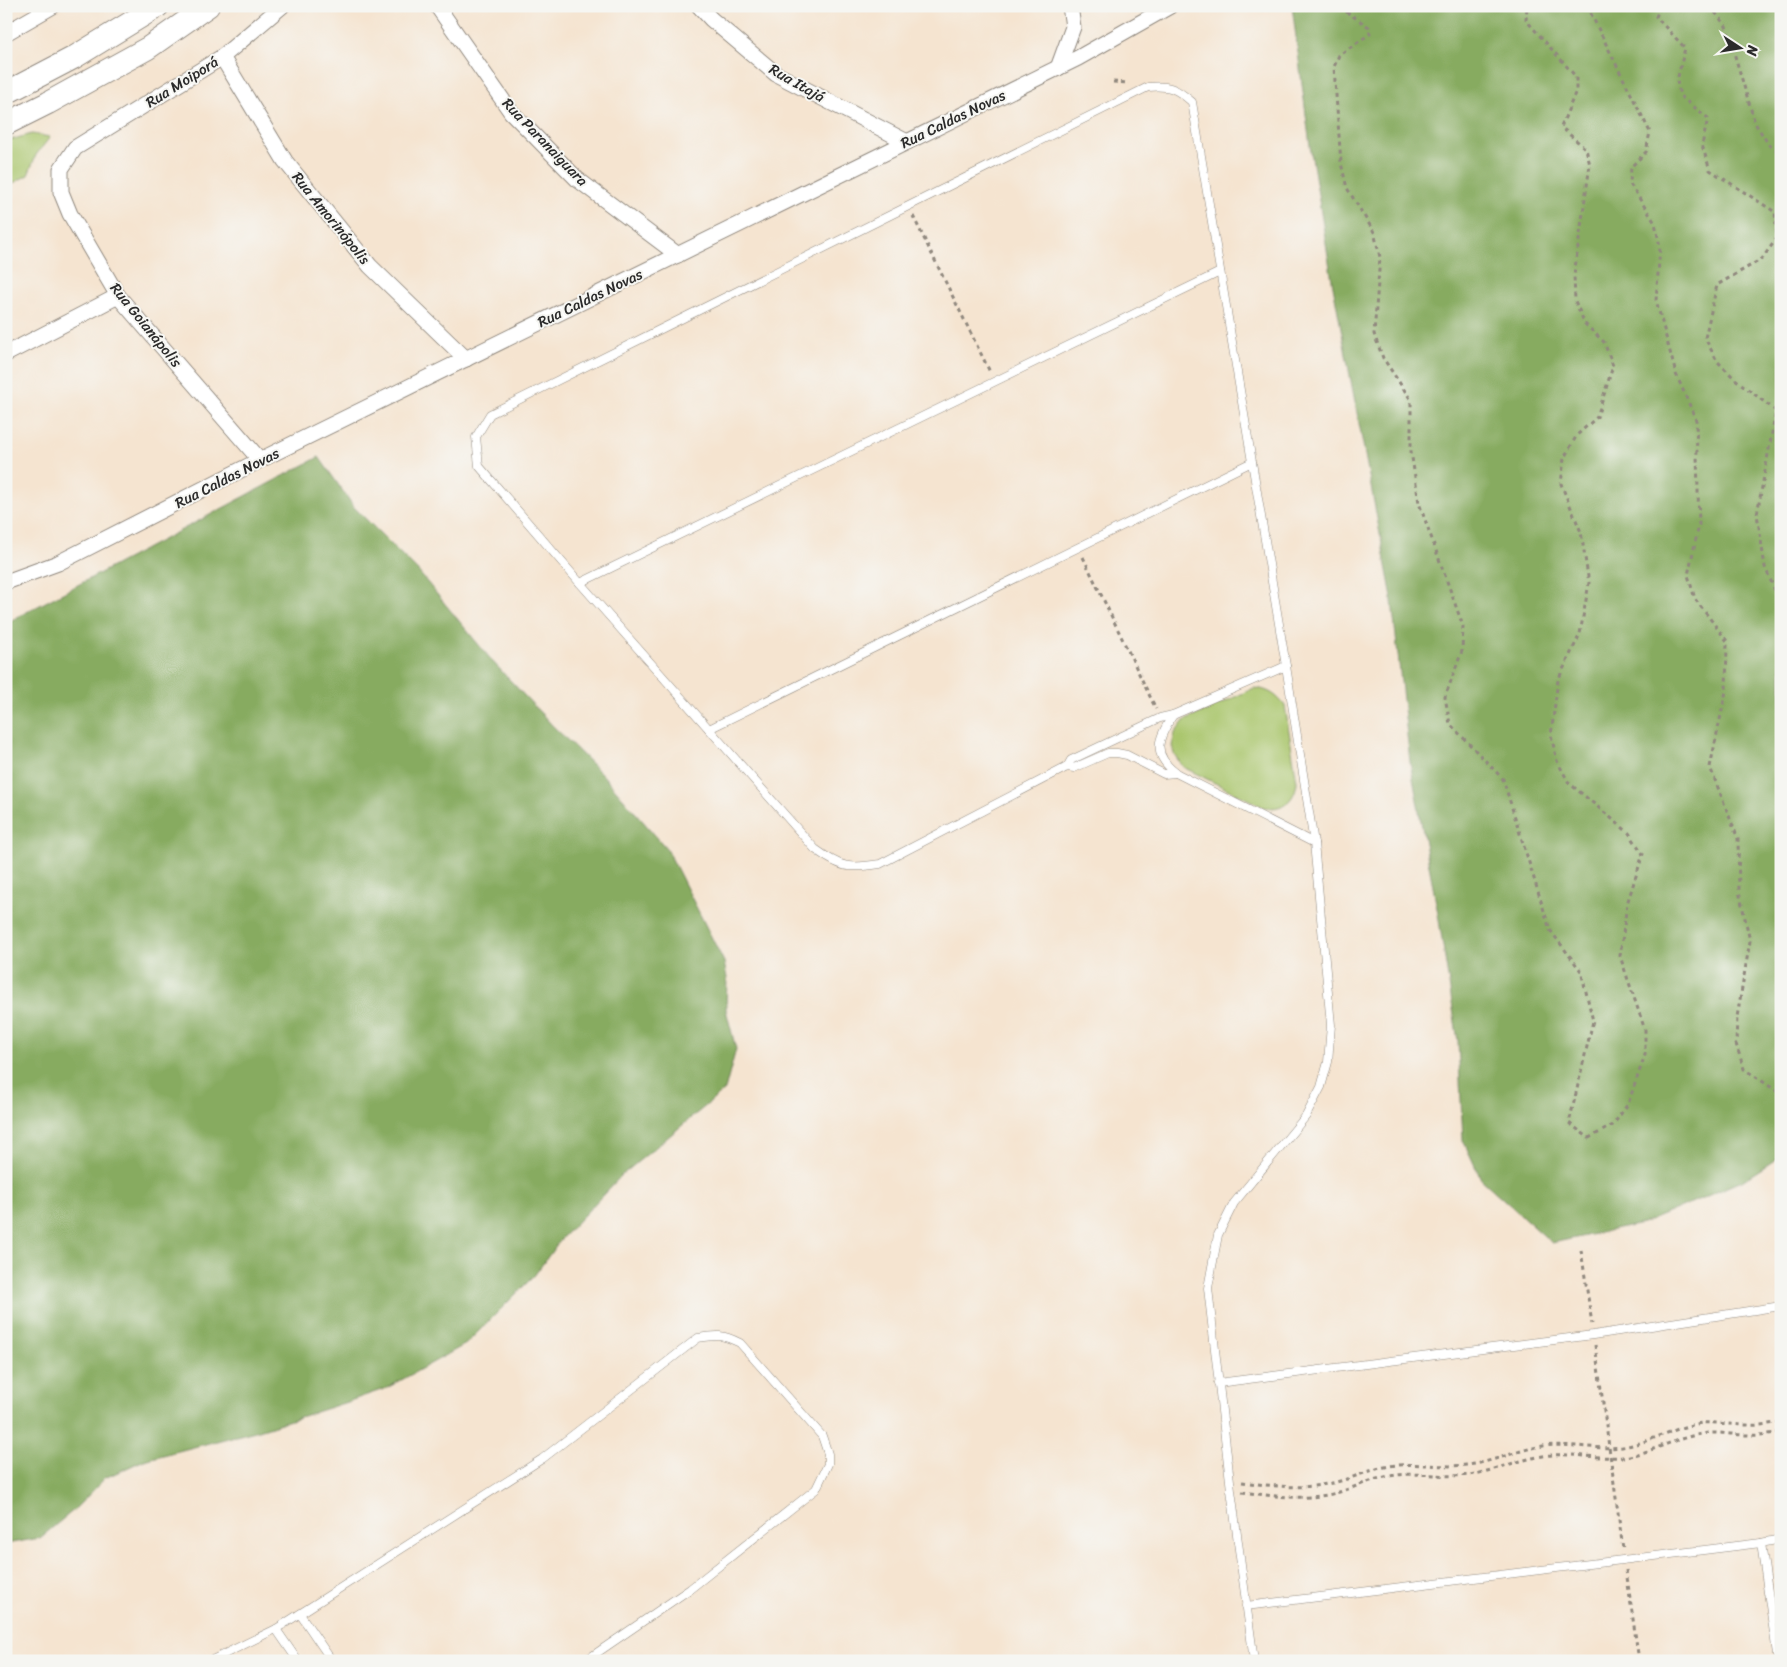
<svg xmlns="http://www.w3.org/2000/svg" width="1787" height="1667" font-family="Sriracha,sans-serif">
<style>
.green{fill:#aac66d;stroke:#6a784c}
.forest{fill:#87ab60;stroke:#596b46}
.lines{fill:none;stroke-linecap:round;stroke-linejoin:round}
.lane-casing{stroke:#90887e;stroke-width:9}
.street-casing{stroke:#90887e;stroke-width:17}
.secondary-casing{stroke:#90887e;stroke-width:24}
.path{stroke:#90887e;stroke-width:3;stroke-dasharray:4 4;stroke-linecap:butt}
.lane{stroke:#fff;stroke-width:8}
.street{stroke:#fff;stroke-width:15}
.secondary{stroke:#fff;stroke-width:22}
.labels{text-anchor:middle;stroke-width:4;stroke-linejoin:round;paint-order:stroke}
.street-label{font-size:15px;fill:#2b2b2b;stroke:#f6f6f2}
</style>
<rect width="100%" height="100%" fill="#f6f6f2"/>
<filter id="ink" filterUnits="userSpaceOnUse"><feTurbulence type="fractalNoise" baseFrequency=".02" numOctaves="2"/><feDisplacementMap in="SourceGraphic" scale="10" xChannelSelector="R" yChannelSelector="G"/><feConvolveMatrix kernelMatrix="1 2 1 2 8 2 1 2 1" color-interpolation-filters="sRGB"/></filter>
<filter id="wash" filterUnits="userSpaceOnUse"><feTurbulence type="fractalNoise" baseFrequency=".0096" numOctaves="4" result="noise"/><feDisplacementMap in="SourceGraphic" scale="20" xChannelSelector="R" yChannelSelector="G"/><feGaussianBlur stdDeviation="1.12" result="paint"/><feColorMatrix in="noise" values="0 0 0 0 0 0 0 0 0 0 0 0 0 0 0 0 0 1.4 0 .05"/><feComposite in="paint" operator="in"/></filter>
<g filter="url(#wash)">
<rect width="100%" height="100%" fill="#f5e4d0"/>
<g class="green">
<path d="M32 134 50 137 36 155 28 175 6 187V141Z"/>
<path d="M1254 688C1268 689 1277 695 1285 706L1297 782C1295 801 1282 811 1263 807L1183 767 1174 754 1172 746 1175 733 1184 721Z"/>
</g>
<g class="forest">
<path d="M1292 6H1781V1156L1742 1181 1642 1224 1552 1243 1481 1179 1463 1140 1458 1041 1438 914 1410 762 1391 592 1333 286 1310 146Z"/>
<path d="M319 457 354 507 417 570 493 662 552 725 601 773 667 849 724 962 727 978 726 1010 736 1049 725 1090 622 1175 560 1240 534 1276 466 1344 387 1388 344 1403 259 1430 144 1460 105 1478 75 1509 40 1538 6 1544V623Z"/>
</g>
</g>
<g filter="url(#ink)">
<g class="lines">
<defs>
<g id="lane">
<path d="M580 583 1220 272"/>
<path d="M1173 715C1158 738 1151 754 1176 773L1314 843"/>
<path d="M709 729 1252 462"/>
<path d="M1067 767 1071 760 1160 718 1173 715 1286 666"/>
<path d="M1176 773 1164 774 1127 755 1117 753H1108L1074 768 1067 767 880 864C848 869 841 868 815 849L580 583 479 466 476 437 490 414 1148 87C1169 85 1176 88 1192 102L1286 666 1314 843 1331 1025 1328 1062 1321 1087 1306 1116 1234 1203 1218 1235 1208 1288 1231 1490 1254 1661"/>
<path d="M1218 1383 1593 1335 1781 1306"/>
<path d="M1761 1543 1778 1661"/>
<path d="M1246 1606 1761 1543 1781 1539"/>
<path d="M300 1614 332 1661"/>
<path d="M276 1629 298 1661"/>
<path d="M210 1661 276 1629 542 1459 698 1338C717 1335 722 1334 740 1343L822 1436 828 1454V1464L816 1489 690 1589 585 1661"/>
</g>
<g id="street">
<path d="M437 6 511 112 577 179 678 255"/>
<path d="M699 6 711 19 776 74 907 142"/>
<path d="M6 33 53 6"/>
<path d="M222 57 285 161 370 266 466 359"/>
<path d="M1058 68 1073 27 1070 6"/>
<path d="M6 354 118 296"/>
<path d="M260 460 118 296 70 214 61 192V169L75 148 222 57 282 6"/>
<path d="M6 582 58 563 260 460 1078 58 1170 6"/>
</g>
<g id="secondary">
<path d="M6 93 73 58 158 6"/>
<path d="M6 124 48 103 148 48 208 6"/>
</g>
</defs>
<use href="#lane" class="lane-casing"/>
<use href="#street" class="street-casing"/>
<use href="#secondary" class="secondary-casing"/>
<g class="path">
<path d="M1343 6 1342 9 1369 27 1370 34 1339 55 1334 67 1341 163 1347 188 1374 232 1380 257 1374 334 1383 358 1411 400V451L1419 503 1463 626 1462 651 1445 697 1450 724 1503 779 1550 930 1581 971 1593 1021 1569 1123 1589 1138 1613 1125 1628 1104 1645 1055V1030L1620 956 1627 904 1643 854 1629 833 1569 783 1557 761 1551 735 1558 680 1580 634 1589 583 1581 532 1561 484 1564 458 1577 435 1597 417 1613 366 1604 342 1585 324 1575 301 1574 275 1590 165 1586 149 1561 127 1576 91V77L1526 20 1527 6"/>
<path d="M1587 6 1650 132 1646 152 1631 167 1630 184 1655 223 1660 247 1656 300 1676 374 1696 420 1699 525 1688 575 1695 599 1727 641 1726 691 1710 767 1738 839 1739 891 1750 941 1737 1017 1736 1044 1744 1069 1781 1094"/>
<path d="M1660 6 1656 17 1685 48 1677 81 1680 96 1708 118 1702 145 1710 170 1775 212 1777 238 1762 259 1717 285 1705 338 1717 361 1735 379 1776 411 1757 514 1765 567 1781 605"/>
<path d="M1710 6 1726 26 1755 123 1769 145 1781 153"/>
<path d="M1113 82 1129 83"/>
<path d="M913 216 990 372"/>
<path d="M1083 557 1156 709"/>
<path d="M1581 1250 1592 1324"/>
<path d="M1595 1345 1623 1549"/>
<path d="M1242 1482C1273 1486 1302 1490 1332 1483 1352 1479 1370 1469 1390 1466 1416 1462 1440 1468 1466 1465 1492 1463 1516 1450 1543 1446 1569 1443 1595 1450 1622 1447 1650 1443 1674 1427 1702 1423 1717 1422 1732 1425 1747 1425 1758 1426 1769 1424 1781 1422"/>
<path d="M1242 1492C1274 1496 1304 1501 1336 1493 1354 1488 1371 1479 1390 1476 1417 1471 1443 1478 1469 1475 1494 1471 1517 1460 1543 1456 1569 1452 1595 1459 1622 1457 1650 1454 1674 1438 1702 1434 1717 1431 1732 1435 1747 1435 1758 1436 1770 1434 1781 1432"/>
<path d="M1626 1570 1639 1661"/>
</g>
<use href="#lane" class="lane"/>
<use href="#street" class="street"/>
<use href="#secondary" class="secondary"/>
</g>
</g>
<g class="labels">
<g class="street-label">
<text transform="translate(182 82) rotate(-32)" y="5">Rua Moiporá</text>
<text transform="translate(797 83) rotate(30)" y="5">Rua Itajá</text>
<text transform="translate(953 119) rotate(-26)" y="5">Rua Caldas Novas</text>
<text transform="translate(545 142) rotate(46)" y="5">Rua Paranaiguara</text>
<text transform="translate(331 218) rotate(51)" y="5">Rua Amorinópolis</text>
<text transform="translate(590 298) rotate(-26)" y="5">Rua Caldas Novas</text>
<text transform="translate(146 325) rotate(51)" y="5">Rua Goianápolis</text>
<text transform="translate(227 478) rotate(-27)" y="5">Rua Caldas Novas</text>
</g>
</g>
<rect width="1787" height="1667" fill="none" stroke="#f6f6f2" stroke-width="25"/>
<g transform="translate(1740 48) rotate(102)" stroke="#f6f6f2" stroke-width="4" paint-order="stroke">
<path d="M0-4L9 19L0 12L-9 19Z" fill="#2b2b2b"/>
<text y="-8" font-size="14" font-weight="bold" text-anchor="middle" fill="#2b2b2b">N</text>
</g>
</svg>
